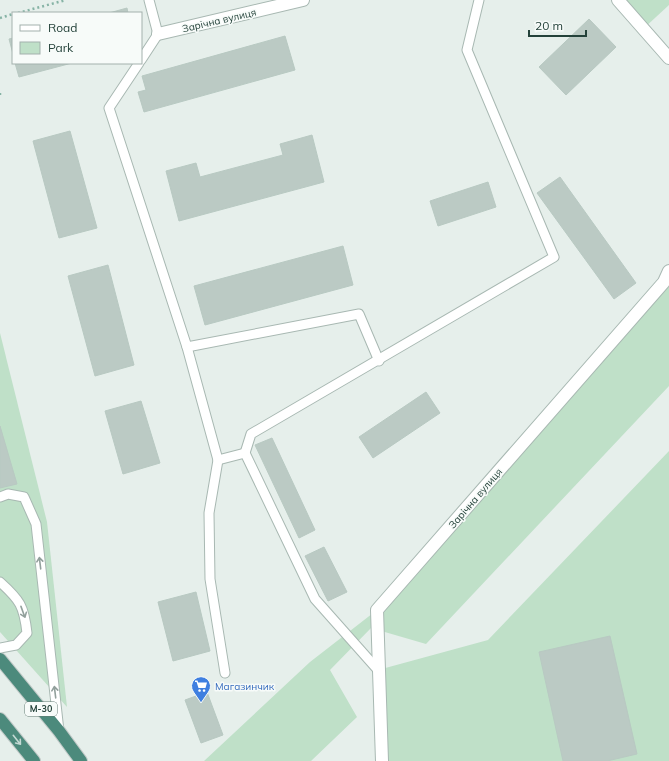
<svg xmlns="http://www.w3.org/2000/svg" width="669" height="761" font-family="Mulish,sans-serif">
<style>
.green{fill:#bfe0c8}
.building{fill:#bbcac4;stroke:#b8c9c2}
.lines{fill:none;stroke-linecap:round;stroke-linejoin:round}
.service-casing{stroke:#a8b8b2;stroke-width:11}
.minor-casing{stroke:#a8b8b2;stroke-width:14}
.trunk-casing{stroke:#c2cac8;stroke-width:14}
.path{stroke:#86b3a5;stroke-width:2.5;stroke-dasharray:2 3;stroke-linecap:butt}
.service{stroke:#fff;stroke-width:9}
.minor{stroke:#fff;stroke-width:12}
.trunk{stroke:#4c8a7c;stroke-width:12}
.oneway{stroke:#92a09c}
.oneway2{stroke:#c4d9d4}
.labels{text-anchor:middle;stroke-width:3;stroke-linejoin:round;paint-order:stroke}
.shield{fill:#f7fbf9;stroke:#637a73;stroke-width:1}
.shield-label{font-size:9px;font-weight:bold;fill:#24423a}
.street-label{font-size:10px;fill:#24423a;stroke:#f7fbf9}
.shop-label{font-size:10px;fill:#366cbe;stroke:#f7fbf9;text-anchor:start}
</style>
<rect width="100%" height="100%" fill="#e6efeb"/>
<g class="green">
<path d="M618 0H669V5L643 29Z"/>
<path d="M669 275V386L426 644 371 628 330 670 357 717 311 761H204L310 662 377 610Z"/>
<path d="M0 333 47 522 67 707 0 632Z"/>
<path d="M669 451V761H382L378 670 488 640Z"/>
</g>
<g class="building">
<path d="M127 8 128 13H109Z"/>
<path d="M589 19 616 47 566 95 539 67Z"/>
<path d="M285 36 295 70 144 112 138 92 146 90 142 76Z"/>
<path d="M13 38V54L9 39Z"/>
<path d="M15 63H72L19 77Z"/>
<path d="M70 131 97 228 59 238 33 141Z"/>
<path d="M312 135 324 182 179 221 166 171 196 163 200 177 283 155 280 144Z"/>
<path d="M560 177 636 283 614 299 537 193Z"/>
<path d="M488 182 496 207 438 226 430 201Z"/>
<path d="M343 246 353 285 205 325 194 286Z"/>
<path d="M108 265 134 365 95 376 68 276Z"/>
<path d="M426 392 440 413 373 458 359 437Z"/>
<path d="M141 401 160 463 123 474 105 411Z"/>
<path d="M0 426 17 484 0 488Z"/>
<path d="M272 438 315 530 299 538 255 445Z"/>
<path d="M324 547 347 592 328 601 305 556Z"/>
<path d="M196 592 210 651 173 661 158 602Z"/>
<path d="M610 636 637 754 607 761H563L539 652Z"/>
<path d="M207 692 223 735 201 743 185 700Z"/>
</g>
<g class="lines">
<defs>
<g id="service">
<path d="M141 60 158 34 149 0"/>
<path d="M139 63 109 108 187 347 218 460 245 453 315 599 378 670"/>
<path d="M187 347 359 314 379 361"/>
<path d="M245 453 251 434 554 257 467 50 479 0"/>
<path d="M218 460 209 513 210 579 225 673"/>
<path d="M0 497 8 494 24 497 36 524 59 731"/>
<path d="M0 582C20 600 24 606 27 633L16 645 0 648"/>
</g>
<g id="minor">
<path d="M618 0 669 58"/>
<path d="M158 34 303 0"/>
<path d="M382 761 377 610 664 282 669 271"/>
</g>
<g id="trunk">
<path d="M0 659 59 731 81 761"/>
<path d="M0 719 34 761"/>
</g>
</defs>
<use href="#service" class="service-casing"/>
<use href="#minor" class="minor-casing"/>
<use href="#trunk" class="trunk-casing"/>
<g class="path">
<path d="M18 13 66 0"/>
<path d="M0 18 13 14"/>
<path d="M0 93V97"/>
</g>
<use href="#service" class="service"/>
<use href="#minor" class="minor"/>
<use href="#trunk" class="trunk"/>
</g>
<defs><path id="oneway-shaft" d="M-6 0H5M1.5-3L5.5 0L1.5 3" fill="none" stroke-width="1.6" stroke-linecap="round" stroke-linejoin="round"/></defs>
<g class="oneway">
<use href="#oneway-shaft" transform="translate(40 563) rotate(-97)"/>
<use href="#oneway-shaft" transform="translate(23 612) rotate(70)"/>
<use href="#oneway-shaft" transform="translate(55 692) rotate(-97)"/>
</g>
<use class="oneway2" href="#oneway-shaft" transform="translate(17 740) rotate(51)"/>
<defs>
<symbol id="supermarket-pin" viewBox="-11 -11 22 30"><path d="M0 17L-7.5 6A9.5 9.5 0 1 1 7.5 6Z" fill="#3f7fe0" stroke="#f7fbf9"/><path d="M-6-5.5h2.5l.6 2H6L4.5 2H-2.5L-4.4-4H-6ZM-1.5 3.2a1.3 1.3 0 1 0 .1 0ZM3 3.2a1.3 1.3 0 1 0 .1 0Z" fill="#fff"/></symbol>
</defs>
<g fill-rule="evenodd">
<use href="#supermarket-pin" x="190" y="675" width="22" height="30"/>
</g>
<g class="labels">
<rect class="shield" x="25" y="702" width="32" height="14" rx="3"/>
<g class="shield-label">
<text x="41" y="712">М-30</text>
</g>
<g class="street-label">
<text transform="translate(219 20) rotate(-13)" y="4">Зарічна вулиця</text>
<text transform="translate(475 498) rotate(-49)" y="4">Зарічна вулиця</text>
</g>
<g class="shop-label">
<text x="215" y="690">Магазинчик</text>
</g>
</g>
<rect x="12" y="12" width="130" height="52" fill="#f7fbf9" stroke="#a3b1ad"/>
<rect x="20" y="25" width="20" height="6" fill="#ffffff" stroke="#a3b1ad"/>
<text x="48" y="32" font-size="12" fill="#24423a">Road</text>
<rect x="20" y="42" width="20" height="12" fill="#bfe0c8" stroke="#a3b1ad"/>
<text x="48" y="52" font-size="12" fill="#24423a">Park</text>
<path d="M529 30v6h57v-6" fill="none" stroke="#24423a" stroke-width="2"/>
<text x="535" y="30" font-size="12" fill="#24423a" stroke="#f7fbf9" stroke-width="3" paint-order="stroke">20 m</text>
</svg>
